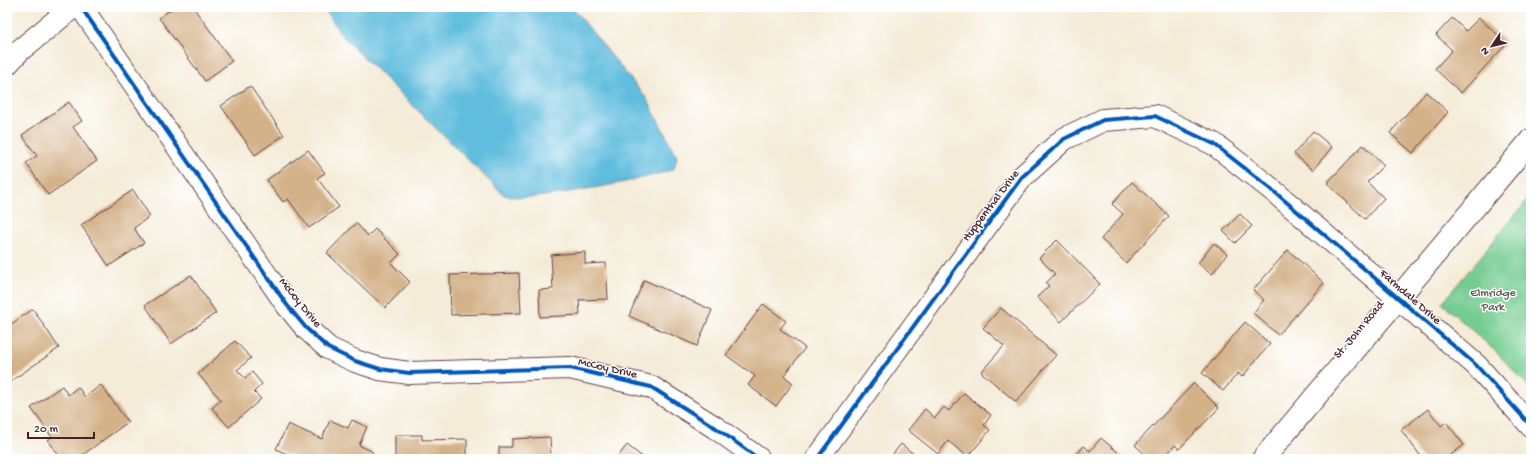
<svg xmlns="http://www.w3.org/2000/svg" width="1538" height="466" font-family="'Gochi Hand',sans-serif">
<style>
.green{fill:#75cc91;stroke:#60765e}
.water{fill:#60bdde;stroke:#556e84}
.building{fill:#d4b289}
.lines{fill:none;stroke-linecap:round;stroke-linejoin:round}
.minor-casing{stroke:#643e45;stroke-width:24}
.minor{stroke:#fff;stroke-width:22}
.cycleway-casing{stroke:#fff;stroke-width:6}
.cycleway{stroke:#0057b8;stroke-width:4}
.labels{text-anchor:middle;stroke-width:3;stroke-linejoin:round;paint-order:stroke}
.street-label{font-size:12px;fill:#4a1f2b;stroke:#fff}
.park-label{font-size:12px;fill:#595c4f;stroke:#fff}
</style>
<rect width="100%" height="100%" fill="#fff"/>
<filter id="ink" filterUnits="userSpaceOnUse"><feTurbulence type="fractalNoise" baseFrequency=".025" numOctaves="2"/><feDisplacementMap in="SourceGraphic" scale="8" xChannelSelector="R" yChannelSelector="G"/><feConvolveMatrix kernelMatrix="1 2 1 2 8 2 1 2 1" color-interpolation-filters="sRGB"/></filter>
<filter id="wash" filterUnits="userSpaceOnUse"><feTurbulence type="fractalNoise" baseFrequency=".012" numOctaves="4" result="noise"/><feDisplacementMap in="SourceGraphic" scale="16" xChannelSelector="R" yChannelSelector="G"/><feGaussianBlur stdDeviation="0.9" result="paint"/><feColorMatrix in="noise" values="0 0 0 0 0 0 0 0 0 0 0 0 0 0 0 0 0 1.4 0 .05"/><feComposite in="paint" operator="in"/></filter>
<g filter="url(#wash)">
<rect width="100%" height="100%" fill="#f4ecd8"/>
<path class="green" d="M1531 196V389L1496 352 1442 303Z"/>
<path class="water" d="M327 7H572L647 99 677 157 674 169C643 179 612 185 581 190 555 194 530 201 504 195L343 37 326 11Z"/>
<g id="blocks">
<g class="building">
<path d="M174 7H193L232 61 205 81 159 18Z"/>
<path d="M1452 18 1466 31 1479 18 1507 43 1461 93 1435 69 1452 50 1436 35Z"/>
<path d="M250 86 284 135 255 155 221 106Z"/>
<path d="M1426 92 1448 112 1413 153 1390 133Z"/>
<path d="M69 102 82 121 73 127 97 161 48 195 26 163 37 156 22 135Z"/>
<path d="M1313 131 1332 147 1313 170 1294 154Z"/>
<path d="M1363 145 1384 165 1367 182 1384 198 1365 219 1327 183Z"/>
<path d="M308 150 325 173 317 178 339 207 309 228 288 199 283 202 267 180Z"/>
<path d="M1132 182 1169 216 1126 263 1101 239 1123 214 1112 204Z"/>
<path d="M133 190 150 216 134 228 144 243 109 266 81 225Z"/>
<path d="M1240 214 1252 226 1235 243 1223 231Z"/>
<path d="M356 223 368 236 375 229 400 254 391 263 410 282 385 308 327 253Z"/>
<path d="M1057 240 1100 284 1061 322 1037 297 1049 286 1046 283 1055 274 1039 258Z"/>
<path d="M1214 243 1227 254 1212 274 1198 263Z"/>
<path d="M1288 250 1324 283 1278 335 1253 313 1264 300 1253 290Z"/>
<path d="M585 252V264L606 263 608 299 579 300 580 315 540 317 539 290 553 289 551 255Z"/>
<path d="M519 273 521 313 451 315 450 275Z"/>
<path d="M191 275 216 313 171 344 145 305Z"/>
<path d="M644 280 712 310 697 346 629 316Z"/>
<path d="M763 304 786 321 780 329 805 348 784 376 793 383 776 406 748 385 755 376 726 355Z"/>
<path d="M1001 308 1056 355 1016 402 981 372 1004 346 983 328Z"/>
<path d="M33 309 59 348 8 383 7 327Z"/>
<path d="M1245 322 1270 344 1242 377 1238 373 1223 391 1202 373Z"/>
<path d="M235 341 251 358 237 370 245 378 252 372 262 384 254 392 261 399 229 427 212 408 221 400 198 374Z"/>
<path d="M1194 383 1219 408 1179 449 1175 445 1162 459H1150L1135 445Z"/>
<path d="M101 385 128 422 77 459H61L48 440 52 437 31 408 62 386 68 395 78 387 85 397Z"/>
<path d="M964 393 991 415 984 425 990 430 968 457 948 441 938 454 908 430 925 409 935 418 944 407 949 411Z"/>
<path d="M1428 409 1441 426 1446 422 1464 445 1445 459H1423L1401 430Z"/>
<path d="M330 420 348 428 352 420 367 427 359 445 373 452 370 459H298L276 449 288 424 322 439Z"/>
<path d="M395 435H422V440L467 439V459H395Z"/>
<path d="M550 437 551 459H499V447H512V439Z"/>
<path d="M1101 438 1126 459H1073L1084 446 1090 451Z"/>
<path d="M901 444 920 459H889Z"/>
<path d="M627 445 645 459H616Z"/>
</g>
</g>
</g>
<g filter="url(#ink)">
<use href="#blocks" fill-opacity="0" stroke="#643e45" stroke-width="1"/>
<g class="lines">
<defs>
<g id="minor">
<path d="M81 7 287 305 306 328 328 348 355 361 380 369 409 373 570 368 651 387 716 428 759 459"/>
<path d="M7 64 19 51 73 7"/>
<path d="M817 459 1022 177 1064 139 1103 120 1155 116 1214 144 1270 188 1476 365 1531 426"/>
<path d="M1263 459 1531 140"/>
</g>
</defs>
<use href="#minor" class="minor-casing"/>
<use href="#minor" class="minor"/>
<defs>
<g id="cycleway">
<path d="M81 7 287 305 306 328 328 348 355 361 380 369 409 373 570 368 651 387 716 428 759 459"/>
<path d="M817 459 1022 177 1064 139 1103 120 1155 116 1214 144 1270 188 1476 365 1531 426"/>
</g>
</defs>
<use href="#cycleway" class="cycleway-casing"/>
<use href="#cycleway" class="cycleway"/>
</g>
</g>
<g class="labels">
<g class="street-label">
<text transform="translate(990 205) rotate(-53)" y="4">Huppenthal Drive</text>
<text transform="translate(1411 296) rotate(41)" y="4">Farmdale Drive</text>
<text transform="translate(301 302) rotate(51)" y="4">McCoy Drive</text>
<text transform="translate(1358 329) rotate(-50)" y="4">St. John Road</text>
<text transform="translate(608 367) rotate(13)" y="4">McCoy Drive</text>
</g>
<g class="park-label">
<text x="1493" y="296">Elmridge<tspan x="1493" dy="14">Park</tspan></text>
</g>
</g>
<rect width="1538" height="466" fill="none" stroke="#fff" stroke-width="24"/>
<g transform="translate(1492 46) rotate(235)" stroke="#ffffff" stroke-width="3" paint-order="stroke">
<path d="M0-3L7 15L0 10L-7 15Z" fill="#4a1f2b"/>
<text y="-6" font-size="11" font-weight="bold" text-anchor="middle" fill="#4a1f2b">N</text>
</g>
<path d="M28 432v6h66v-6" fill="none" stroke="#4a1f2b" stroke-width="2"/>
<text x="34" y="432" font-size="12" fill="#4a1f2b" stroke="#ffffff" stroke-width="3" paint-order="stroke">20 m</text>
</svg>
